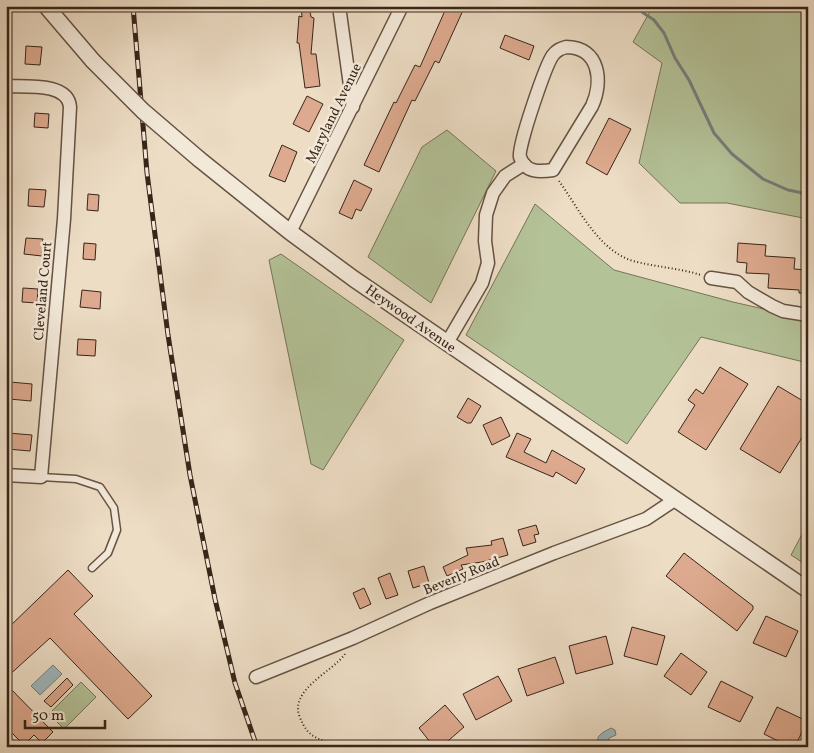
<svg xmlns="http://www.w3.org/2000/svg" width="814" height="753" font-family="Vollkorn,serif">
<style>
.green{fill:#b4c298;stroke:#767458}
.water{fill:#9eb9bf;stroke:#757e7c}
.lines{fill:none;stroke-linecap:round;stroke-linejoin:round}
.stream{stroke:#757e7c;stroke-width:3}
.building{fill:#deaa8f;stroke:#382518}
.service-casing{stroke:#655343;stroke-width:9}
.minor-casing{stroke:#655343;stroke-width:15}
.tertiary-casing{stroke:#655343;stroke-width:18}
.path{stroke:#382518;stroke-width:2;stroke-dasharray:1 2.5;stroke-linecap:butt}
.service{stroke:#f3e9d9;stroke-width:6}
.minor{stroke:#f3e9d9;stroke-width:12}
.tertiary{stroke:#f3e9d9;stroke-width:15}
.rail-casing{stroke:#382518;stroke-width:5}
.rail{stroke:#f3e9d9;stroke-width:3;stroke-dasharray:9;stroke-linecap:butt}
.tertiary-bridge-casing{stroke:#655343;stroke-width:18;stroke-linecap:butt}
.tertiary-bridge{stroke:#f3e9d9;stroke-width:15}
.labels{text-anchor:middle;stroke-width:5;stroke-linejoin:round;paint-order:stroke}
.street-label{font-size:14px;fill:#382518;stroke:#f3e9d9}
</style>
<rect width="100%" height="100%" fill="#edddc5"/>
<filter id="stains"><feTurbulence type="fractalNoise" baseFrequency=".004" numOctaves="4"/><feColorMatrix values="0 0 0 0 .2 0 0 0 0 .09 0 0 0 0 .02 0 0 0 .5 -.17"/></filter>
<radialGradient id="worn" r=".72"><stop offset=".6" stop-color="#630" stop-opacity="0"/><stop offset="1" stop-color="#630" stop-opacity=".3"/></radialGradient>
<g class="green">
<path d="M653 6H808V219L727 203H680L639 163 662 63 633 42Z"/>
<path d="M447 130 496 171 431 303 368 257 422 147Z"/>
<path d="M535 204 614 270 733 302 808 319V363L701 337 627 444 466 335Z"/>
<path d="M281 254 404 340 323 470 311 464 269 260Z"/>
<path d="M808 523V566L791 555Z"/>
<path d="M81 682 96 697 64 729 49 714Z"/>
</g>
<g class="water">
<path d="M53 665 62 674 40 695 31 686Z"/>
<path d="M611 728 615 730 616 735 609 738 607 744 603 746 598 745V737L602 733Z"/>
</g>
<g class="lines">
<path class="stream" d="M633 6 654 20 664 33 675 58 689 80 714 133 732 154 763 179 788 190 808 194"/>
</g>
<g class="building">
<path d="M301 6H309L311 17 314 18 311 54H316L320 86 305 88 299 43H297L299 16 302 17Z"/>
<path d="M447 6H465L439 63 435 61 415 101 412 100 379 172 364 165 394 102 396 103 415 65 420 67Z"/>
<path d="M505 35 534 46 529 60 500 48Z"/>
<path d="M26 46 42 47 40 65 25 64Z"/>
<path d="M307 96 323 104 309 132 293 124Z"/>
<path d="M35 113 49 114 48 128 34 127Z"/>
<path d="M609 118 631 129 607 175 586 163Z"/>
<path d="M282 145 297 152 285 182 269 176Z"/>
<path d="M354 180 372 189 361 211 356 209 352 219 339 213Z"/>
<path d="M29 189 46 190 44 207 28 206Z"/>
<path d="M88 194 99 195 98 211 87 210Z"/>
<path d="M26 238 43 239 42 256 24 254Z"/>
<path d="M84 243 96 244 95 260 83 259Z"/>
<path d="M738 243 766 245 765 256 795 258 794 269 808 270V294L799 293V290L768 288 769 274 746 273 747 263 737 262Z"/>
<path d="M23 288 38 289 37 303 22 302Z"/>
<path d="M82 290 101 292 100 309 80 307Z"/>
<path d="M78 339 96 340 95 356 77 355Z"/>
<path d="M720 367 748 384 706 450 678 432 695 405 688 400 696 389 703 394Z"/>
<path d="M10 382 32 384 31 401 9 399Z"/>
<path d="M778 386 808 404V428L780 473 740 449Z"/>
<path d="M468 398 481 406 471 423H467L457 417Z"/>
<path d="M501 417 510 436 492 445 483 425Z"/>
<path d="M8 433 32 435 30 451 7 449Z"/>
<path d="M517 433 531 439 524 452 546 463 552 450 585 469 576 484 556 472 553 477 506 457Z"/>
<path d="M536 525 539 534 534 535 536 542 523 546 518 530Z"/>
<path d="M503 538 508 555 482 562 461 565 463 569 447 576 443 567 468 555 466 548 492 545 491 541Z"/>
<path d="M684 553 753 606V609L737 631 666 576Z"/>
<path d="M424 566 429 583 413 588 408 571Z"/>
<path d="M68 570 93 596 74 614 152 696 128 719 50 638 6 678V630Z"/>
<path d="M390 573 398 595 386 599 378 578Z"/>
<path d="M364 588 371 604 360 609 353 593Z"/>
<path d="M766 616 798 631 786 657 753 643Z"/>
<path d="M632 627 665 636 657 665 624 656Z"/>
<path d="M606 636 613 664 576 674 569 646Z"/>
<path d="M681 653 707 672 691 695 664 676Z"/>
<path d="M555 657 564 683 527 696 518 669Z"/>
<path d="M498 676 512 701 476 720 463 694Z"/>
<path d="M67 678 73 685 51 707 44 701Z"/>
<path d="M721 681 753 697 740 722 708 707Z"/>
<path d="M6 684 53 732 42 743 34 735 24 745 6 727Z"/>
<path d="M445 705 464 727 441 747H434L419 728Z"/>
<path d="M777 707 807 721 795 747H790L764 734Z"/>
</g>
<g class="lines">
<defs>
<path id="service" d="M41 477 76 479 100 487 114 508 117 530 108 553 92 568"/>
<g id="minor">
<path d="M339 6 353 107"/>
<path d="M566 47C600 47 603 82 592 106L553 170C540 172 525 173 520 157 517 148 546 64 553 55 557 50 560 49 566 47Z"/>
<path d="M6 86C25 87 68 82 70 107L64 219 41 477 6 475"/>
<path d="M290 232 402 6"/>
<path d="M711 278 737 282 748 292 772 306 783 311 808 315"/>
<path d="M447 343 482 283 488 263 485 241 486 215 493 193 505 176 524 164"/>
<path d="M256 677 353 638 430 603 554 553 646 519 676 499"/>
</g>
<g id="tertiary">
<path d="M46 6 93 61"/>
<path d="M199 159 290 232 354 279 808 590"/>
</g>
</defs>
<use href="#service" class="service-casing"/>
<use href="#minor" class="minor-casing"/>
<use href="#tertiary" class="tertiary-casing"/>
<g class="path">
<path d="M559 181C579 209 598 250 633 261 655 267 679 268 701 275"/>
<path d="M345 654C332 672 291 689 299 715 309 743 323 739 347 747"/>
</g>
<use href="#service" class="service"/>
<use href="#minor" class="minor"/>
<use href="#tertiary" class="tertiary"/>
<defs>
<path id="rail" d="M133 6 147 173 168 335 190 475 215 599 235 683 257 747"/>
</defs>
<use href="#rail" class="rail-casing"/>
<use href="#rail" class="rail"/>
<defs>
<path id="tertiary-bridge" d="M93 61 143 111 199 159"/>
</defs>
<use href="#tertiary-bridge" class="tertiary-bridge-casing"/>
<use href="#tertiary-bridge" class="tertiary-bridge"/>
</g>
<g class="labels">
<g class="street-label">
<text transform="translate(333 113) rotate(-64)" y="5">Maryland Avenue</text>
<text transform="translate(42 291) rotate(-85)" y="5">Cleveland Court</text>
<text transform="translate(411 318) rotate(35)" y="5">Heywood Avenue</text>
<text transform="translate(461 575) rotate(-22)" y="5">Beverly Road</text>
</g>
</g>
<rect width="814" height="753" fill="none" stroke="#edddc5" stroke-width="25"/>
<rect x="8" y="8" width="799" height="738" fill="none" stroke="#382518" stroke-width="2.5"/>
<rect x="12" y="12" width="789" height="728" fill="none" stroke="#382518"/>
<path d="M25 720v8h80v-8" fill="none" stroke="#382518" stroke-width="2.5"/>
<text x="32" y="720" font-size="15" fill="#382518" stroke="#f3e9d9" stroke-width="4" paint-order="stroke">50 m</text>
<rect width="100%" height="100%" filter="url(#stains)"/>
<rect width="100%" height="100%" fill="url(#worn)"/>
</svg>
